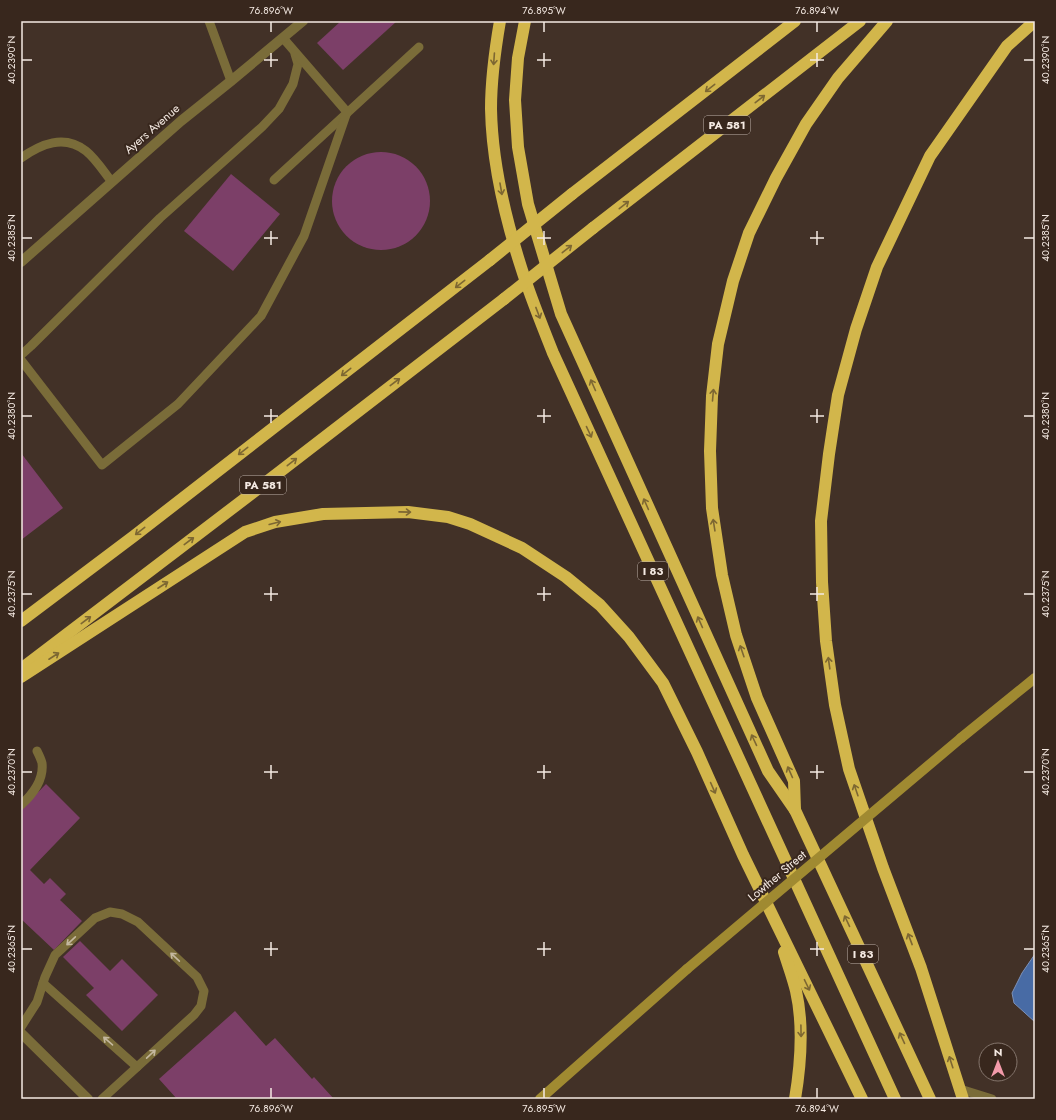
<svg xmlns="http://www.w3.org/2000/svg" width="1056" height="1120" font-family="Jost,sans-serif">
<style>
.water{fill:#486ba5;stroke:#7c91b8}
.building{fill:#7c3f68}
.lines{fill:none;stroke-linecap:round;stroke-linejoin:round}
.service{stroke:#7a6c39;stroke-width:9}
.minor{stroke:#7a6c39;stroke-width:10}
.tertiary{stroke:#7a6c39;stroke-width:10}
.secondary{stroke:#a08a31;stroke-width:10}
.motorway{stroke:#d2b64b;stroke-width:12}
.secondary-bridge{stroke:#a08a31;stroke-width:10}
.motorway-bridge{stroke:#d2b64b;stroke-width:12}
.oneway{stroke:#7d6732}
.oneway2{stroke:#c4b89f}
.ticks{fill:none;stroke:#f5eae3;stroke-width:1.5}
.labels{text-anchor:middle;stroke-width:4;stroke-linejoin:round;paint-order:stroke}
.shield{fill:#38271d;stroke:#bcb0a8;stroke-width:1}
.shield-label{font-size:11px;font-weight:bold;fill:#f5eae3}
.street-label{font-size:12px;fill:#f5eae3;stroke:#38271d}
.neatline{fill:none;stroke:#f5eae3;stroke-width:1.5}
.ticks-label{font-size:10px;text-anchor:middle;fill:#f5eae3}
</style>
<rect width="100%" height="100%" fill="#423127"/>
<path class="water" d="M1035 954V1022L1014 1003 1012 993 1022 973Z"/>
<g class="building">
<path d="M341 21H397L343 70 317 43Z"/>
<circle cx="381" cy="201" r="49"/>
<path d="M231 174 280 214 233 271 184 231Z"/>
<path d="M21 453 63 508 21 540Z"/>
<path d="M46 784 80 818 30 870 44 884 50 878 66 894 60 900 82 921 54 950 21 919V810Z"/>
<path d="M80 941 110 971 122 959 158 995 122 1031 86 995 94 988 63 957Z"/>
<path d="M235 1011 266 1046 275 1038 312 1079 314 1077 333 1098 177 1099 159 1079Z"/>
</g>
<g class="lines">
<g class="service">
<path d="M209 21 231 81"/>
<path d="M21 158C41 144 64 134 86 151 96 159 104 172 112 182"/>
<path d="M274 180 419 47"/>
<path d="M21 355 31 346 160 218 262 127 279 109 293 84 298 64 295 54"/>
<path d="M21 360 102 465 178 404 261 316 304 236 347 112 283 38"/>
<path d="M21 805C33 794 44 780 42 763 41 759 39 755 37 751"/>
<path d="M43 983 137 1067"/>
<path d="M21 1027 37 1002 45 977 55 955 95 918 110 912 122 914 138 922 197 977 204 991 201 1006 194 1015 102 1099"/>
<path d="M960 1089 992 1099"/>
</g>
<path class="minor" d="M21 262 181 121 231 81 303 21"/>
<path class="tertiary" d="M21 1033 88 1099"/>
<g class="secondary">
<path d="M961 738 1035 678"/>
<path d="M540 1099 687 969"/>
</g>
<g class="motorway">
<path d="M500 21C495 50 491 79 491 109 492 162 505 217 521 267 530 296 542 325 553 353L895 1099"/>
<path d="M525 21 518 58 515 100 518 147 528 204 561 314 768 771 795 810 930 1099"/>
<path d="M572 194 795 21"/>
<path d="M593 228 860 21"/>
<path d="M21 621 134 536 490 260"/>
<path d="M21 669 251 494 504 299"/>
<path d="M21 677 245 532 275 522 323 514 408 512 448 517 470 524 522 548 566 577 600 605 629 637 663 683 697 752 743 855 862 1099"/>
<path d="M795 810 794 781 757 698 736 635 722 575 712 508 710 451 712 396 718 344 733 281 749 233 776 178 806 124 838 78 887 21"/>
<path d="M784 952C788 965 793 978 796 991 804 1026 801 1063 795 1099"/>
<path d="M963 1099 921 968 883 868 849 769 835 705 826 641 822 582 821 521 829 454 838 395 856 329 877 267 930 156 1007 46 1035 21"/>
</g>
<path class="secondary-bridge" d="M687 969 961 738"/>
<g class="motorway-bridge">
<path d="M490 260 572 194"/>
<path d="M504 299 593 228"/>
</g>
</g>
<defs><path id="oneway-shaft" d="M-6 0H5M1.5-3L5.5 0L1.5 3" fill="none" stroke-width="1.6" stroke-linecap="round" stroke-linejoin="round"/></defs>
<g class="oneway">
<use href="#oneway-shaft" transform="translate(494 59) rotate(94)"/>
<use href="#oneway-shaft" transform="translate(710 88) rotate(142)"/>
<use href="#oneway-shaft" transform="translate(760 99) rotate(-38)"/>
<use href="#oneway-shaft" transform="translate(501 189) rotate(80)"/>
<use href="#oneway-shaft" transform="translate(624 205) rotate(-38)"/>
<use href="#oneway-shaft" transform="translate(567 249) rotate(-38)"/>
<use href="#oneway-shaft" transform="translate(460 284) rotate(142)"/>
<use href="#oneway-shaft" transform="translate(538 313) rotate(69)"/>
<use href="#oneway-shaft" transform="translate(346 372) rotate(142)"/>
<use href="#oneway-shaft" transform="translate(395 382) rotate(-37)"/>
<use href="#oneway-shaft" transform="translate(593 385) rotate(-114)"/>
<use href="#oneway-shaft" transform="translate(713 395) rotate(-85)"/>
<use href="#oneway-shaft" transform="translate(589 432) rotate(65)"/>
<use href="#oneway-shaft" transform="translate(243 451) rotate(142)"/>
<use href="#oneway-shaft" transform="translate(292 462) rotate(-38)"/>
<use href="#oneway-shaft" transform="translate(646 504) rotate(-114)"/>
<use href="#oneway-shaft" transform="translate(405 512) rotate(1)"/>
<use href="#oneway-shaft" transform="translate(275 523) rotate(-14)"/>
<use href="#oneway-shaft" transform="translate(714 525) rotate(-99)"/>
<use href="#oneway-shaft" transform="translate(140 531) rotate(142)"/>
<use href="#oneway-shaft" transform="translate(189 541) rotate(-37)"/>
<use href="#oneway-shaft" transform="translate(163 585) rotate(-33)"/>
<use href="#oneway-shaft" transform="translate(86 620) rotate(-37)"/>
<use href="#oneway-shaft" transform="translate(700 622) rotate(-114)"/>
<use href="#oneway-shaft" transform="translate(742 651) rotate(-109)"/>
<use href="#oneway-shaft" transform="translate(54 656) rotate(-33)"/>
<use href="#oneway-shaft" transform="translate(829 663) rotate(-98)"/>
<use href="#oneway-shaft" transform="translate(754 740) rotate(-115)"/>
<use href="#oneway-shaft" transform="translate(790 772) rotate(-114)"/>
<use href="#oneway-shaft" transform="translate(713 788) rotate(66)"/>
<use href="#oneway-shaft" transform="translate(856 790) rotate(-109)"/>
<use href="#oneway-shaft" transform="translate(847 921) rotate(-115)"/>
<use href="#oneway-shaft" transform="translate(910 939) rotate(-111)"/>
<use href="#oneway-shaft" transform="translate(807 985) rotate(64)"/>
<use href="#oneway-shaft" transform="translate(801 1031) rotate(89)"/>
<use href="#oneway-shaft" transform="translate(902 1038) rotate(-115)"/>
<use href="#oneway-shaft" transform="translate(951 1062) rotate(-108)"/>
</g>
<g class="oneway2">
<use href="#oneway-shaft" transform="translate(71 941) rotate(137)"/>
<use href="#oneway-shaft" transform="translate(175 957) rotate(-137)"/>
<use href="#oneway-shaft" transform="translate(108 1041) rotate(-139)"/>
<use href="#oneway-shaft" transform="translate(151 1054) rotate(-43)"/>
</g>
<path class="ticks" d="M271 22V32M544 22V32M817 22V32M271 53V67M544 53V67M817 53V67M22 60H32M264 60H278M537 60H551M810 60H824M1024 60H1034M271 231V245M544 231V245M817 231V245M22 238H32M264 238H278M537 238H551M810 238H824M1024 238H1034M271 409V423M544 409V423M817 409V423M22 416H32M264 416H278M537 416H551M810 416H824M1024 416H1034M271 587V601M544 587V601M817 587V601M22 594H32M264 594H278M537 594H551M810 594H824M1024 594H1034M271 765V779M544 765V779M817 765V779M22 772H32M264 772H278M537 772H551M810 772H824M1024 772H1034M271 942V956M544 942V956M817 942V956M22 949H32M264 949H278M537 949H551M810 949H824M1024 949H1034M271 1088V1098M544 1088V1098M817 1088V1098"/>
<g class="labels">
<g class="shield">
<rect x="704" y="116" width="46" height="18" rx="3"/>
<rect x="240" y="476" width="46" height="18" rx="3"/>
<rect x="638" y="562" width="30" height="18" rx="3"/>
<rect x="848" y="945" width="30" height="18" rx="3"/>
</g>
<g class="shield-label">
<text x="727" y="129">PA 581</text>
<text x="263" y="489">PA 581</text>
<text x="653" y="575">I 83</text>
<text x="863" y="958">I 83</text>
</g>
<g class="street-label">
<text transform="translate(152 129) rotate(-41)" y="4">Ayers Avenue</text>
<text transform="translate(777 876) rotate(-40)" y="4">Lowther Street</text>
</g>
</g>
<rect width="1056" height="1120" fill="none" stroke="#38271d" stroke-width="44"/>
<g transform="translate(998 1062)"><circle r="19" fill="#38271d" stroke="#84756c"/>
<path d="M0-3L7 15L0 10L-7 15Z" fill="#f39aa9"/>
<text y="-6" font-size="11" font-weight="bold" text-anchor="middle" fill="#f5eae3">N</text>
</g>
<rect x="22" y="22" width="1012" height="1076" class="neatline"/>
<g class="ticks-label">
<text x="271" y="14">76.896°W</text>
<text x="544" y="14">76.895°W</text>
<text x="817" y="14">76.894°W</text>
<text transform="translate(11 60) rotate(-90)" y="4">40.2390°N</text>
<text transform="translate(1045 60) rotate(-90)" y="4">40.2390°N</text>
<text transform="translate(11 238) rotate(-90)" y="4">40.2385°N</text>
<text transform="translate(1045 238) rotate(-90)" y="4">40.2385°N</text>
<text transform="translate(11 416) rotate(-90)" y="4">40.2380°N</text>
<text transform="translate(1045 416) rotate(-90)" y="4">40.2380°N</text>
<text transform="translate(11 594) rotate(-90)" y="4">40.2375°N</text>
<text transform="translate(1045 594) rotate(-90)" y="4">40.2375°N</text>
<text transform="translate(11 772) rotate(-90)" y="4">40.2370°N</text>
<text transform="translate(1045 772) rotate(-90)" y="4">40.2370°N</text>
<text transform="translate(11 949) rotate(-90)" y="4">40.2365°N</text>
<text transform="translate(1045 949) rotate(-90)" y="4">40.2365°N</text>
<text x="271" y="1112">76.896°W</text>
<text x="544" y="1112">76.895°W</text>
<text x="817" y="1112">76.894°W</text>
</g>
</svg>
